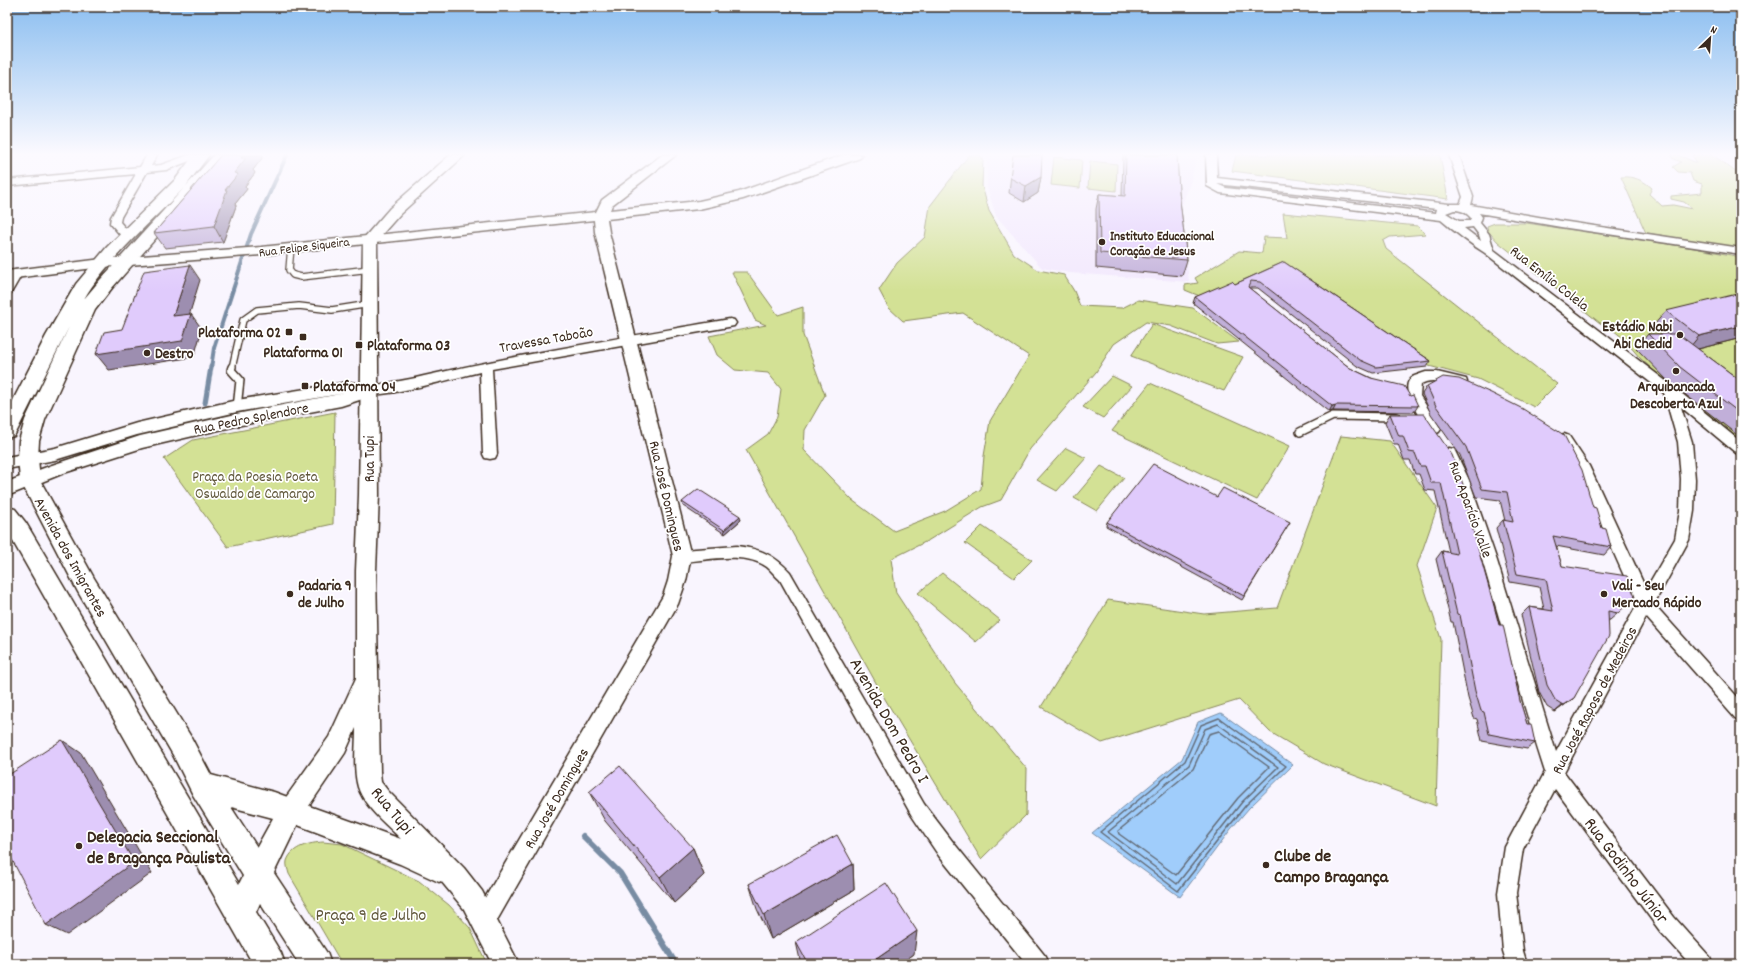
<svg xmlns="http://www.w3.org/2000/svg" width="1748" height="971" font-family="Dekko,sans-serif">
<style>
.built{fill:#f2e8fd}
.green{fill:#d3e195;stroke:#87865a}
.water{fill:#a0cdfb;stroke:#788ca3}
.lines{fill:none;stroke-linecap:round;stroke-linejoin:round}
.shore{stroke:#636b76;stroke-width:1.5}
.stream-far2{stroke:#788ca3;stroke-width:4}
.stream-far1{stroke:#788ca3;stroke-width:5}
.stream{stroke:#788ca3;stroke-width:6}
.service-far1-casing{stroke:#3b2a1e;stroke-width:8}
.service-casing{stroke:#3b2a1e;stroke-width:10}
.minor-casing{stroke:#3b2a1e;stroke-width:3}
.tertiary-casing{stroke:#3b2a1e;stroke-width:3}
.secondary-casing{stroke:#3b2a1e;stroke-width:3}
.primary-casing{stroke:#3b2a1e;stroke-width:3}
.service-far1{stroke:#fff;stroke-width:5.5}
.service{stroke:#fff;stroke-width:7}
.minor{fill:#fff;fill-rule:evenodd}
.tertiary{fill:#fff;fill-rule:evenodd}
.secondary{fill:#fff;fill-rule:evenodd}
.primary{fill:#fff;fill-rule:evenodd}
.wall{fill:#c1afd9;stroke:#3b2a1e}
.shaded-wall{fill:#9d8eb0;stroke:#3b2a1e}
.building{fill:#e0cbfc;stroke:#3b2a1e}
.poi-dot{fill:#3b2a1e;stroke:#fff;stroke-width:1.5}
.labels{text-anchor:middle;stroke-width:3.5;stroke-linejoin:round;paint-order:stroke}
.far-poi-label{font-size:13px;font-weight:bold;fill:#3b2a1e;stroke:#fff;text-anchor:start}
.far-street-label{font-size:13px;fill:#3b2a1e;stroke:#fff}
.street-label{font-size:15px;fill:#3b2a1e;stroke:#fff}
.poi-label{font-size:15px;font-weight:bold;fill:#3b2a1e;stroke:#fff;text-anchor:start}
.park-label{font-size:15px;fill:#61583c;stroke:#fff}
.near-street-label{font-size:18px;fill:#3b2a1e;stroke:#fff}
.near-poi-label{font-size:18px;font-weight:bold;fill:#3b2a1e;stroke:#fff;text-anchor:start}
.near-park-label{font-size:18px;fill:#61583c;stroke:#fff}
</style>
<rect width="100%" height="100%" fill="#f9f5fe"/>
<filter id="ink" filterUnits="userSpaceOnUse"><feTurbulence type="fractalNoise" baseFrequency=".025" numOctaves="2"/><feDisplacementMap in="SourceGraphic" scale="8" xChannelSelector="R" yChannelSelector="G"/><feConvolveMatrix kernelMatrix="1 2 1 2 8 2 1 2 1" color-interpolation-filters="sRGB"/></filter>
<g filter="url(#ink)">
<path class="built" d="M984 155H1197L1191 180 1181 208 1189 282 1070 273 1042 268 996 216 987 187V158Z"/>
<g class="green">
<path d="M969 155H980L983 159 982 186 989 211 1014 254 1038 270 1064 275 1074 291 1080 306 1122 308 1138 300 1193 308 1239 342 1217 344 1171 326 1146 322 1114 344 1096 372 1030 449 1001 500 982 507 929 540 891 559 896 593 955 683 1027 769 1026 815 981 859 885 699 746 450 768 434 777 417 781 389 768 373 735 370 717 355 709 336 766 325 755 320 732 272H747L778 315 803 307V335L825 395 805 430 804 450 852 500 894 531 945 511 981 489 984 456 990 421 1029 356 963 313 903 321 888 307 879 290 897 263 925 237 930 206Z"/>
<path d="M1236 155H1440L1448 199 1232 171Z"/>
<path d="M1671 155H1678L1697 163 1692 155H1713L1741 176V248L1646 233 1621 177C1633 176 1643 180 1652 188L1649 194 1662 206 1673 205 1693 209 1684 202 1671 199V196L1702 193V184L1693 181 1690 173 1678 172 1673 167 1681 162 1672 158Z"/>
<path d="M1054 157 1082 160 1080 188 1051 185Z"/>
<path d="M1090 161 1117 164 1116 191 1088 188Z"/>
<path d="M1283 213 1418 226 1426 234 1390 237 1383 241 1386 249 1557 384 1534 407 1478 379 1429 366 1282 266 1202 297 1185 290V285L1198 283 1195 278 1239 251 1262 253 1264 237 1287 238Z"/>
<path d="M1495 223H1526L1694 248 1736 256 1741 258V443L1669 385 1640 358 1623 338 1608 326 1600 323 1498 242 1488 231 1487 226Z"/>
<path d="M1152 324 1243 357 1224 391 1131 356Z"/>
<path d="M1112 376 1132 386 1103 418 1083 407Z"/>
<path d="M1150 383 1290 446 1257 500 1112 431Z"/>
<path d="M335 412 333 524 228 547 164 459 193 440Z"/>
<path d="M1341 436 1390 441 1437 508 1417 566 1441 639 1436 806 1324 764 1270 732 1239 700 1102 743 1041 707 1108 600 1204 614 1277 608Z"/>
<path d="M1066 448 1086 458 1057 491 1037 480Z"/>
<path d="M1101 466 1124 478 1097 511 1074 498Z"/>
<path d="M982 526 1032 560 1014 578 965 543Z"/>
<path d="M942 573 1000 620 976 642 918 593Z"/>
<path d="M323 842 342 844 419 881 449 905 470 928 487 964H342L289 874C288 870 286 865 287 861 292 846 310 843 323 842Z"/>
</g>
<path class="water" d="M1221 713 1293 765 1249 808 1231 829 1180 897 1092 833 1182 759 1198 722Z"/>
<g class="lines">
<g class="shore">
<path d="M1219 718 1286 766 1246 805 1178 891 1100 832 1185 761 1201 725Z"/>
<path d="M1218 724 1278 767 1242 802 1177 884 1108 832 1189 765 1205 729Z"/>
<path d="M1219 731 1269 767 1238 798 1176 875 1119 834 1118 831 1193 769 1209 734Z"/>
</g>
<path class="stream-far2" d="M211 368 214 348 251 234 287 155"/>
<path class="stream-far1" d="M205 403 211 367"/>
<path class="stream" d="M583 836 620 873 676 964"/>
<defs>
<g id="service-far1">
<path d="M291 247 289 270 293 275 301 277 370 269"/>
<path d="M232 368 243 320 257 310 299 306 332 310 370 304"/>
</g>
<g id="service">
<path d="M232 367 231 370 240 380 237 408"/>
<path d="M1300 432 1333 416 1397 417"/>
</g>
<g id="minor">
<path d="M147 155H157L151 166 161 165 189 155H205L166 170 147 172 121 217 120 222 132 236 127 239 123 238 110 223 111 217 136 174 7 186V180L140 167Z"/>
<path d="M1206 155H1216L1217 178 1449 204H1460L1463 197 1449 155H1459L1473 197 1471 205 1561 221 1741 248V254L1561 227 1479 213 1482 217 1480 223 1489 234 1494 250 1675 388 1741 442V454L1736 453 1681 407 1692 442 1695 479 1694 511 1689 540 1654 604 1741 701V721L1735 718 1646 617 1564 772 1674 917 1710 957 1713 964H1690L1660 931 1555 789 1523 849 1516 893 1523 951 1527 964H1507L1503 951 1498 893 1505 847 1545 772C1528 720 1513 667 1498 614 1482 560 1467 504 1442 453L1444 449 1449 448 1454 449 1469 480 1497 561 1556 752 1637 605 1576 468 1557 439 1559 436 1564 434 1569 436 1589 466 1646 589 1675 539 1680 511 1681 479 1678 442 1664 393 1485 253C1469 243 1455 232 1441 220L1220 193 1207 186ZM1217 184 1437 209 1436 213 1226 188ZM1454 210C1461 210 1466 212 1471 218L1470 221H1459L1446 213ZM1473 227 1479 235 1481 241 1464 228Z"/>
<path d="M16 270 20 271 22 274 11 293 7 294V280L12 271Z"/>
<path d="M730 319 734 320 736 323 734 326 492 369 497 454 495 458 490 459 485 458 483 454 480 372C458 377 382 399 364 394L363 391 364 388C382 383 405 381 424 376 525 353 628 337 730 319Z"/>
<path d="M1426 372H1437L1466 379 1467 382 1466 385C1451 389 1436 375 1421 384L1420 396 1441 429 1439 432 1434 434 1429 432C1423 421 1398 390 1411 378 1415 375 1421 374 1426 372Z"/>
<path d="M737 546C761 549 774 555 790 572L924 804 953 842 1046 957 1049 964H1026L939 856 912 816 780 580C775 576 772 571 767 567 744 551 708 560 682 562L677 560 675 556 677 552 682 550Z"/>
</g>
<g id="tertiary">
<path d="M662 155H676L612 205 610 210 699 201 739 192 843 155H862L860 158 743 199 699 209 607 219 609 232 691 556 686 581 678 604 492 929 484 933 476 929 472 921 476 913 663 596 668 581 673 556 595 232 594 220 261 255 102 267 7 279V271L102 259 261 247 596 212 602 200Z"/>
<path d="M349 382 375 387 377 391 375 395 341 406 236 426 142 448 64 473 7 496V482L52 465 140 436 236 414 345 393 237 412 137 435 55 460 7 469V457L55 448 137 423 237 400Z"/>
</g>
<path id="secondary" d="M450 155H465L400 214 377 240 379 495 376 571 380 772 381 782 388 791 464 868 482 891 519 964H492L464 909 441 881 439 882 400 864 282 819 279 811 282 803 329 737 356 678V571L359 495 363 239 390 208ZM356 728C356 747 353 769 358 787 365 808 386 824 401 839L309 806 345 753Z"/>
<path id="primary" d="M194 155H209L186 186 214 155H229L112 288 95 310 45 420 39 441 38 458 40 480 94 578 191 737 211 775 274 792 301 802 304 811 274 873 327 953 331 964H299L260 903 256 912 281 953 285 964H253L7 531V507L15 509 26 523 239 884 243 876 193 795 173 755 78 592 20 480 18 458 19 441 25 420 69 327 17 431 14 436 7 438V412L46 336 76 284 107 247 175 180ZM184 188 100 280 84 299C106 261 153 220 184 188ZM231 807 273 818 257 847Z"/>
</defs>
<use href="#service-far1" class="service-far1-casing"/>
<use href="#service" class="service-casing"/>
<use href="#minor" class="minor-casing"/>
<use href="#tertiary" class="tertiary-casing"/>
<use href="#secondary" class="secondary-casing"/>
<use href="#primary" class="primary-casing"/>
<use href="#service-far1" class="service-far1"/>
<use href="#service" class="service"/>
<use href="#minor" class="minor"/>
<use href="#tertiary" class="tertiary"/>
<use href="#secondary" class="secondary"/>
<use href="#primary" class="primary"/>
</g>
<g class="wall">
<path d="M221 155H262L263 157 253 170 255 173 245 186 247 189 235 204 236 206 223 242 165 248 154 233Z"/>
<path d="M1013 155 1041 177 1038 193 1024 202 1009 193Z"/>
<path d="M1123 155H1177L1179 192 1187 260 1182 276 1096 268V209L1099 194 1122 196Z"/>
<path d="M1284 262 1431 361 1427 367 1373 373 1357 366 1258 288H1249L1350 368 1410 396 1418 406 1414 412 1333 411 1329 412 1193 303 1195 297 1235 284Z"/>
<path d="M1666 311 1741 338 1698 349 1741 381V438L1668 381 1636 348 1648 334H1663L1653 326Z"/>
<path d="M1427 386 1593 507 1602 528 1611 547 1604 555 1556 546 1562 566 1618 613 1610 620H1609L1574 698 1555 712 1547 707 1539 692 1521 615 1529 607 1544 609 1539 587 1510 582 1496 528 1503 520 1505 521 1500 500 1476 497 1460 455 1431 414 1422 394Z"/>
<path d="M1390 414 1464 487 1462 490 1520 701 1527 724 1535 743 1527 749 1482 741 1477 719 1474 718 1468 698 1453 622H1451L1436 559 1442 551 1449 552 1435 491 1425 490 1419 474H1415L1410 460H1404L1398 444H1394L1385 422Z"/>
<path d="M1217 497 1290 522 1242 600 1106 526 1107 522Z"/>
<path d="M682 502 741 520 725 534 683 506Z"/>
<path d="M589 792 693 848 704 875 674 903 605 821Z"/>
<path d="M853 864 854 890 771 939 757 909 749 884Z"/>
<path d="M796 942 914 954 900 964H801Z"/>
</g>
<g class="shaded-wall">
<path d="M244 155H262L263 157 253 170 255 173 245 186 247 189 235 204 236 206 223 242 214 226 225 190 241 158Z"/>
<path d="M1041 177 1038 193 1024 202 1026 186Z"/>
<path d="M190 265 200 280 184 332 173 316Z"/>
<path d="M191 314 202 329 194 357 109 370 96 354Z"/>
<path d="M1741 326V338L1686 352 1699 336Z"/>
<path d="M1336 405 1333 411 1329 412 1332 406Z"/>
<path d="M740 516 741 520 725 534 724 530Z"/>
<path d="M1574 698 1566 704 1555 712 1563 705Z"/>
<path d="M62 740 81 753 152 873 67 935 46 925Z"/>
<path d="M693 848 704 875 674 903 660 877Z"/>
<path d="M853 864 854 890 771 939 764 915Z"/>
<path d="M917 931 914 954 900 964H869Z"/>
</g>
<g class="building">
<path d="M221 155H244L241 158H246L234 173 238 174 225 190H227L214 226 154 233Z"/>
<path d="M1013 155H1042L1041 177 1026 186 1010 178Z"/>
<path d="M1126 155H1177L1179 192 1187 260 1100 253 1099 194 1125 196Z"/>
<path d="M1284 262 1431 361 1376 367 1360 360 1260 282 1251 281 1248 287 1350 368 1371 378 1404 386 1410 396 1413 395 1418 406 1336 405 1332 406 1195 297 1232 281 1235 284Z"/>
<path d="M190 265 173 316 191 314 182 341 96 354 104 332 122 329 144 271Z"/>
<path d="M1741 293V326L1699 336 1666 311Z"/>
<path d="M1648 334H1678L1741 381V414L1680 367Z"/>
<path d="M1443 377 1459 379 1491 393 1523 409 1564 435 1582 470 1593 507 1596 508 1602 528 1606 529 1611 547 1553 536 1562 566 1627 576 1635 597 1618 613 1608 611 1609 636 1574 698 1563 705 1555 700 1547 685 1529 607 1553 611 1546 579 1517 574 1503 520 1513 522 1507 492 1482 489 1466 447 1436 406 1427 386Z"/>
<path d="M1390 414H1424L1452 455 1464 487H1461L1494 606 1499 625H1503L1520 701 1527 724H1531L1535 743 1489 734 1484 712 1481 711 1475 691 1460 615 1457 614 1442 551 1457 554 1441 483H1431L1425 466H1420L1415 453 1409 452 1403 436H1399Z"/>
<path d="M1153 464 1217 497 1223 488 1290 522 1244 596 1107 522Z"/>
<path d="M698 489 740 516 724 530 682 502Z"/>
<path d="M62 740 134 862 46 925 7 850V776Z"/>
<path d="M620 766 693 848 660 877 589 792Z"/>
<path d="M837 835 853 864 764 915 749 884Z"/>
<path d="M886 883 917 931 869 964H808L796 942Z"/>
</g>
</g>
<linearGradient id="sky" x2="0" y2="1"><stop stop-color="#8bbef0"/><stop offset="0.53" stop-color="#fcfaff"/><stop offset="1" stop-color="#fcfaff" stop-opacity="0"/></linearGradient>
<rect width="1748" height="291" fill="url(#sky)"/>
<g class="poi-dot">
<circle cx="1102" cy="242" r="4"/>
<rect x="285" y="328" width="8" height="8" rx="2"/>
<circle cx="1680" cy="335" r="4"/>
<rect x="299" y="333" width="8" height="8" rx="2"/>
<rect x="355" y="341" width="8" height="8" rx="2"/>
<circle cx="147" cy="353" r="4"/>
<circle cx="1676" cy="371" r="4"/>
<rect x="301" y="382" width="8" height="8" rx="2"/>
<circle cx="290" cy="594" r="4"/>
<circle cx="1604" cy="594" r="4"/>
<circle cx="79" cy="846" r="4"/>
<circle cx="1266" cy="865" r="4"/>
</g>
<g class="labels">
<g class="far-poi-label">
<text x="1110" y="240">Instituto Educacional<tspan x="1110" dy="15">Coração de Jesus</tspan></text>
</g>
<g class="far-street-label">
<text transform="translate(304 246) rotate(-7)" y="5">Rua Felipe Siqueira</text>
</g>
<g class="street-label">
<text transform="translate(1550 278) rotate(38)" y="5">Rua Emílio Colela</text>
<text transform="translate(546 339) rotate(-10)" y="5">Travessa Taboão</text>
<text transform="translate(251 418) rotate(-11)" y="5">Rua Pedro Splendore</text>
<text transform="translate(369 459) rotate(-90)" y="5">Rua Tupi</text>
<text transform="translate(667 496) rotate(77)" y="5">Rua José Domingues</text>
<text transform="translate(1471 509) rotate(70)" y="5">Rua Aparício Valle</text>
<text transform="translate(71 557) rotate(61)" y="5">Avenida dos Imigrantes</text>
<text transform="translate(1594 700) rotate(-62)" y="5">Rua José Raposo de Medeiros</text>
<text transform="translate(556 798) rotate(-60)" y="5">Rua José Domingues</text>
</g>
<g class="poi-label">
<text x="1672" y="331" text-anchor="end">Estádio Nabi<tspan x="1672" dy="17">Abi Chedid</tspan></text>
<text x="281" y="337" text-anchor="end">Plataforma 02</text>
<text x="367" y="350">Plataforma 03</text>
<text x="303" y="357" text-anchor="middle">Plataforma 01</text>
<text x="155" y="358">Destro</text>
<text x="313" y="391">Plataforma 04</text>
<text x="1676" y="391" text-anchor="middle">Arquibancada<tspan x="1676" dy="17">Descoberta Azul</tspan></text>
<text x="298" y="590">Padaria 9<tspan x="298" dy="17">de Julho</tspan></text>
<text x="1612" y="590">Vali - Seu<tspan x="1612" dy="17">Mercado Rápido</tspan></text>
</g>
<g class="park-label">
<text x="255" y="481">Praça da Poesia Poeta<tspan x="255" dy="17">Oswaldo de Camargo</tspan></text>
</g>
<g class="near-street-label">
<text transform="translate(890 720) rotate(60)" y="6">Avenida Dom Pedro I</text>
<text transform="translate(393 810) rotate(50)" y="6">Rua Tupi</text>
<text transform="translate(1627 870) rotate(53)" y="6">Rua Godinho Júnior</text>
</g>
<g class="near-poi-label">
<text x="87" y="842">Delegacia Seccional<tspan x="87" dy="21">de Bragança Paulista</tspan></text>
<text x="1274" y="861">Clube de<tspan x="1274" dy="21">Campo Bragança</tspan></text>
</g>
<g class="near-park-label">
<text x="371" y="920">Praça 9 de Julho</text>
</g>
</g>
<rect width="1748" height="971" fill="none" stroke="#fff" stroke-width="24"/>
<rect x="12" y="12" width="1724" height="947" fill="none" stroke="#3b2a1e" stroke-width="1.5" filter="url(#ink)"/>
<g transform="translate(1710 38) rotate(25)" stroke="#ffffff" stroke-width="3" paint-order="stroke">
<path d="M0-3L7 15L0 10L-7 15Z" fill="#3b2a1e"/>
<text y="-6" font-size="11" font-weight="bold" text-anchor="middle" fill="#3b2a1e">N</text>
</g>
</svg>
